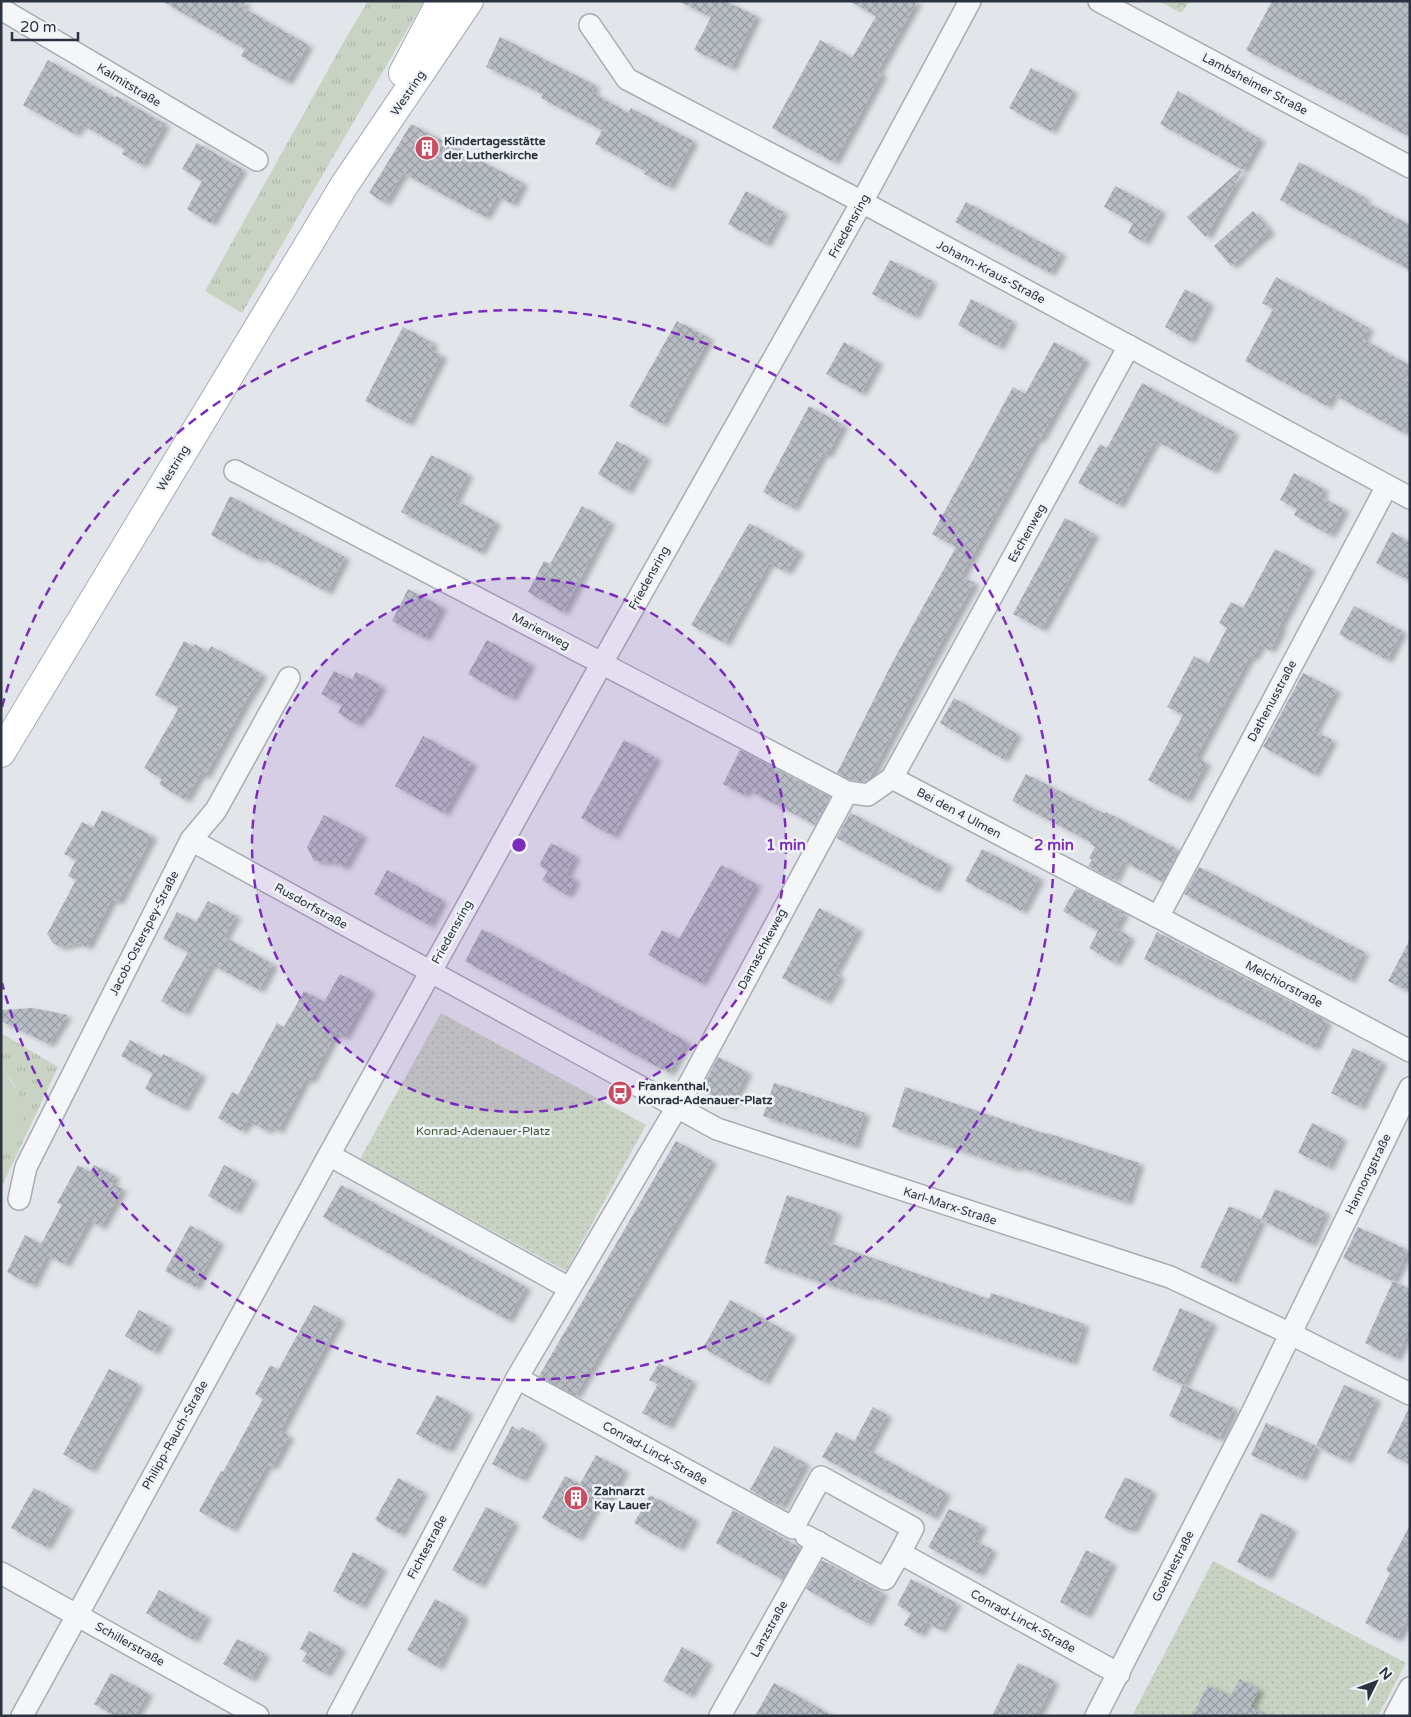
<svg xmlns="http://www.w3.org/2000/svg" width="1411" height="1717" font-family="'Varela Round',sans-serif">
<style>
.grass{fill:url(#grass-tufts)}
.forest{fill:url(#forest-crowns)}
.park{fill:url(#park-dots)}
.pitch{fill:#c8d3c3}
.building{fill:url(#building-cross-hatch);filter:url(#shadow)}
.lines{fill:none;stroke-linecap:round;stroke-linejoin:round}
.street-casing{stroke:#a7acb4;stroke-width:24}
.secondary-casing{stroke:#a7acb4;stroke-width:30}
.street{stroke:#f4f6f8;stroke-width:21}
.secondary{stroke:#fff;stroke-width:28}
.ring{fill:none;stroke:#7b2cbf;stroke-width:2.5;stroke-dasharray:9 6}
.labels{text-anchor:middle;stroke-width:5;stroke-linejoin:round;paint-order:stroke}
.street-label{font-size:12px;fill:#2b3341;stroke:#f1f4f7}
.poi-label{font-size:12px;font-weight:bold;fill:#2b3341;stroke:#f1f4f7;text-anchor:start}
.park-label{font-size:12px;fill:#405c39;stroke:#f1f4f7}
.centre{fill:#7b2cbf;stroke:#f1f4f7;stroke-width:2.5}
.ring-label{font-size:15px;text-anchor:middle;font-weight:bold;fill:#7b2cbf;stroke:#f1f4f7;stroke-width:5;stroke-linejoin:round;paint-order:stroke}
</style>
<defs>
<pattern id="grass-tufts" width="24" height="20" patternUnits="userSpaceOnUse" patternTransform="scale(1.25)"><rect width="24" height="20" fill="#c8d3c3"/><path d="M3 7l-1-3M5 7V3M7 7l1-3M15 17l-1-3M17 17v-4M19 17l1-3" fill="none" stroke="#acb6a9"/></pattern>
<pattern id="forest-crowns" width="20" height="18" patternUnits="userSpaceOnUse" patternTransform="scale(1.25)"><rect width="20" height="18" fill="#c8d3c3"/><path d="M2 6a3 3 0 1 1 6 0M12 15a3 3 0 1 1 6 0" fill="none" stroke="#acb6a9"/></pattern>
<pattern id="park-dots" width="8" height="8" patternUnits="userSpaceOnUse" patternTransform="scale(1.25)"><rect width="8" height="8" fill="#c8d3c3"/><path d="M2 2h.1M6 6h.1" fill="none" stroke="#acb6a9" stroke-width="1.8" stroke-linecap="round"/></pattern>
<pattern id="building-cross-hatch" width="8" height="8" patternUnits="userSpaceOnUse" patternTransform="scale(1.25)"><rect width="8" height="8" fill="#b9bec6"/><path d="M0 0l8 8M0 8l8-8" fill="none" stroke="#979ba2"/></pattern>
<filter id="shadow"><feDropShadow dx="5.5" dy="3" stdDeviation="2.5" flood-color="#0004"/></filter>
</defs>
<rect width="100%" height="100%" fill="#e2e5ea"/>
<g class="grass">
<path d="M368 1H424L242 313 205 291 343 43Z"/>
<path d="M1 1033 58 1067 1 1188V1155L22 1121 21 1105 18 1094 13 1083 1 1067Z"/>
</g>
<path class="forest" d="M1159 1H1190L1181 13Z"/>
<g class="park">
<path d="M441 1013 646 1125 566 1271 360 1159Z"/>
<path d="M1213 1561 1406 1663 1378 1716H1132Z"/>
</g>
<path class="pitch" d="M1 1067C11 1081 27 1102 22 1121 19 1129 6 1147 1 1155Z"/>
<g class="building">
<path d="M162 1H246L242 7 308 45 287 82 241 56 245 49Z"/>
<path d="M678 1H725L756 16 731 68 694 50 711 17Z"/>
<path d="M849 1H917L877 72 882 74 834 162 772 128 820 40 852 58 876 16Z"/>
<path d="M1272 1H1410V137L1246 50Z"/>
<path d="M500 37 595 85 592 92 628 113 631 108 693 141 669 187 644 174 645 171 595 144 602 130 541 98 543 94 486 67Z"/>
<path d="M48 60 115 98 116 96 165 124 142 165 122 154 125 149 81 124 75 134 23 105Z"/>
<path d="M1031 68 1073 91 1051 131 1009 108Z"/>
<path d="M1178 91 1260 139 1243 170 1160 124Z"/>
<path d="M411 124 523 183 512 204 497 196 485 217 403 173 385 203 369 193Z"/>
<path d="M197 143 242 169 211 223 187 209 202 181 182 169Z"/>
<path d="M1299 162 1366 198 1364 201 1410 225V270L1280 200Z"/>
<path d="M1240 170 1242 172 1206 237 1187 217Z"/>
<path d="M1115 186 1161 211 1144 242 1128 233 1133 223 1104 207Z"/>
<path d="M746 191 783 212 766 244 728 224Z"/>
<path d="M966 202 1061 253 1050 273 955 222Z"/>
<path d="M1253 211 1270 231 1231 266 1214 246Z"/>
<path d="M890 260 932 281 914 316 872 294Z"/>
<path d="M1276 277 1369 328 1363 339 1409 365 1402 377 1410 381V422L1404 433 1333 394 1327 406 1245 361 1273 309 1262 303Z"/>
<path d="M1185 289 1209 303 1190 341 1165 327Z"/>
<path d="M971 299 1012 321 999 347 958 325Z"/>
<path d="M677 321 709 338 662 424 629 406Z"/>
<path d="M403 327 433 343 430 349 442 356 408 423 365 401Z"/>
<path d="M844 342 878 362 861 393 826 374Z"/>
<path d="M1054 342 1085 359 1040 439 1037 438 961 576 974 583 921 679 869 779 865 782 851 780 837 773 892 663 956 547 932 534 1013 387 1025 394Z"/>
<path d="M1142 383 1234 432 1213 471 1155 440 1119 505 1078 483 1100 444 1107 448Z"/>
<path d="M809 406 843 425 827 455 823 453 793 508 763 492Z"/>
<path d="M617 441 646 457 627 491 598 474Z"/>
<path d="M431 455 468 474 455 500 496 522 480 552 401 512Z"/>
<path d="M1294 473 1324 489 1320 497 1344 509 1330 535 1294 515 1297 509 1280 500Z"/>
<path d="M230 496 345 557 327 592 260 556 258 560 211 535Z"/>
<path d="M582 506 610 522 563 612 528 592 544 561 550 564Z"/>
<path d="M1065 518 1094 534 1042 629 1013 614Z"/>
<path d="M749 523 799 551 786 572 769 563 725 643 691 625Z"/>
<path d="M1392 532 1410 542V581L1376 563Z"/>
<path d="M1275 549 1310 568 1279 627 1281 629 1270 650 1260 645 1253 658 1250 656 1196 757 1206 763 1186 800 1148 780 1183 715 1167 707 1194 656 1208 664 1227 628 1219 623 1231 602 1243 608Z"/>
<path d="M408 589 442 607 425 638 392 621Z"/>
<path d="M1354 606 1402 631 1387 660 1339 634Z"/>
<path d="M487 640 530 664 511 698 468 674Z"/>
<path d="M184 641 194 647 195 644 208 652 211 646 262 674 252 692H251L205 776 201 773 185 800 159 784 162 779 144 768 176 713 178 707 155 695Z"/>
<path d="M334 671 352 680 356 672 381 686 365 715 363 714 357 724 338 713 342 705 321 694Z"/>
<path d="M1303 673 1336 690 1314 731 1332 740 1314 774 1263 747Z"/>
<path d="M954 698 1017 734 1003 759 940 723Z"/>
<path d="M423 736 472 763 444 813 395 786Z"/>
<path d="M624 740 656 758 613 836 581 818Z"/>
<path d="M740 750 830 797 815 825 747 789 744 795 723 784Z"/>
<path d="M1026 774 1105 814 1106 812 1177 849 1174 854 1176 856 1163 882 1123 861 1114 880 1088 866 1092 860 1089 858 1095 847 1090 844 1091 842 1012 801Z"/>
<path d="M854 806 851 813 948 864 935 890 838 839 837 837Z"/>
<path d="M102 810 152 836 118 902 112 899 87 947 79 943 60 947 53 943 47 934 76 880 68 876 76 860 64 854 82 822 93 828Z"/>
<path d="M324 815 362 835 344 867 334 862 314 861 307 847Z"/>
<path d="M551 843 575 856 566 874 575 880 567 895 542 880 548 871 539 865Z"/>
<path d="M982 849 1039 878 1022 911 965 881Z"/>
<path d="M721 865 756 884 701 983 648 955 662 930 679 939Z"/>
<path d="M1199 867 1364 952 1350 980 1184 894Z"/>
<path d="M387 870 442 900 429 925 374 894Z"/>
<path d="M1076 888 1124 913 1115 928 1130 937 1115 963 1089 948 1098 931 1063 911Z"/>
<path d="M208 901 236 916 224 937 273 964 259 990 211 964 184 1013 161 1001 188 952 163 939 177 912 196 922Z"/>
<path d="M819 908 858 929 834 973 840 976 826 1001 782 978Z"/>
<path d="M482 929 687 1042 669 1073 465 961Z"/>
<path d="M1157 932 1327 1021 1314 1048 1144 959Z"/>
<path d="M1410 939V992L1388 981Z"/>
<path d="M340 974 370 990 344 1037 336 1033 310 1081 306 1078 278 1131 270 1126 267 1131 248 1121 242 1131 218 1118 232 1092 238 1095 277 1023 284 1027 304 991 324 1002Z"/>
<path d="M33 1008 67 1015 49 1044 1 1021V1010Z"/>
<path d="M130 1040 161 1058 163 1054 201 1074 183 1108 145 1089 153 1073 121 1056Z"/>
<path d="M1353 1048 1382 1062 1360 1107 1331 1093Z"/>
<path d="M718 1057 747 1072 731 1105 701 1090Z"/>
<path d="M774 1083 865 1113 854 1146 763 1116Z"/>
<path d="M905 1087 1046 1134 1047 1133 1139 1163 1127 1202 1017 1166 1016 1169 892 1127Z"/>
<path d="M1312 1123 1342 1138 1328 1167 1298 1153Z"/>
<path d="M676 1141 712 1161 575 1396 539 1376Z"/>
<path d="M78 1165 90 1172 94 1165 115 1176 111 1183 122 1189 101 1227 89 1220 65 1264 47 1255 32 1285 7 1272 25 1235 41 1244 62 1205 57 1203Z"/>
<path d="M224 1165 252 1180 235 1211 208 1196Z"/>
<path d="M341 1185 526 1287 508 1320 323 1217Z"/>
<path d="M1275 1189 1325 1212 1311 1244 1261 1220Z"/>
<path d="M787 1195 837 1212 827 1242 989 1299 991 1293 1084 1324 1072 1362 867 1295 866 1297 764 1263Z"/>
<path d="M1229 1206 1261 1220 1232 1282 1200 1267Z"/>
<path d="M190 1225 219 1242 195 1287 165 1271Z"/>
<path d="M1358 1227 1408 1250 1393 1281 1343 1258Z"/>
<path d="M1393 1281 1410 1289V1328L1396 1358 1365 1343Z"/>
<path d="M730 1300 791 1334 764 1382 703 1348Z"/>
<path d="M314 1305 340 1319 280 1431 289 1436 272 1467 267 1465 232 1529 199 1511 221 1471 223 1472 263 1399 255 1394 270 1365 278 1370Z"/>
<path d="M1180 1308 1212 1323 1183 1385 1234 1408 1219 1439 1169 1416 1183 1385 1152 1370Z"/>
<path d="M139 1310 168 1326 154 1352 125 1336Z"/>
<path d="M659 1363 692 1381 668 1426 642 1413 658 1384 649 1380Z"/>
<path d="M109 1369 138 1384 91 1470 63 1454Z"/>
<path d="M1344 1385 1376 1399 1347 1461 1316 1446 1301 1478 1251 1455 1266 1423 1316 1446Z"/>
<path d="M437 1395 468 1412 448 1450 416 1434Z"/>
<path d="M1410 1406V1464L1387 1453Z"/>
<path d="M873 1407 887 1415 868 1450 946 1493 933 1517 822 1457 836 1432 854 1442Z"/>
<path d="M512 1426 520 1431 522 1427 536 1435 535 1438 542 1442 522 1479 492 1464Z"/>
<path d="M774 1446 805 1463 781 1507 750 1490Z"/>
<path d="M596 1455 624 1470 608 1500 601 1496 578 1538 542 1518 565 1476 580 1484Z"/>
<path d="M1125 1477 1152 1491 1133 1529H1126L1104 1518Z"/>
<path d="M398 1478 423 1492 400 1534 375 1520Z"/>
<path d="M34 1488 68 1507 46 1547 11 1528Z"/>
<path d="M650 1495 694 1519 679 1548 634 1523Z"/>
<path d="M486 1507 514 1522 480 1585 452 1570Z"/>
<path d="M949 1509 982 1525 974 1540 992 1550 979 1574 928 1547Z"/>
<path d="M733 1510 799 1547 800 1548 782 1579 716 1543Z"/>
<path d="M1261 1513 1292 1529 1267 1577 1237 1562Z"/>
<path d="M1410 1525V1614L1397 1639 1365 1623 1390 1573 1386 1570Z"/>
<path d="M1086 1550 1112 1563 1086 1615 1060 1602Z"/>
<path d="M353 1552 382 1568 361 1606 333 1591Z"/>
<path d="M822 1560 883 1593 867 1623 806 1589Z"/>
<path d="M911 1579 956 1603 941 1630 927 1622 920 1634 904 1625 911 1613 897 1605Z"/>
<path d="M159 1590 206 1616 193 1640 146 1613Z"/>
<path d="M435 1599 462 1614V1621L438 1667 407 1650Z"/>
<path d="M309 1631 341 1648 326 1674 302 1661 307 1653 300 1649Z"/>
<path d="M237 1639 265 1654 251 1679 223 1664Z"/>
<path d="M682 1647 708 1662 689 1695 663 1681Z"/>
<path d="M1018 1663 1054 1681 1037 1716H992Z"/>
<path d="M111 1673 148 1693 135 1716H115L94 1704Z"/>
<path d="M1240 1679 1259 1690 1250 1707 1266 1716H1192L1208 1685 1230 1697Z"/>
<path d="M774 1683 798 1696 833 1716H755Z"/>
</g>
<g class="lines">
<defs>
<g id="street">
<path d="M1099 1 1410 167"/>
<path d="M1 9 257 160"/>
<path d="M590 25 627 79 862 202 1410 498"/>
<path d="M235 471 847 792 868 795 892 778 1129 346"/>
<path d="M892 778 1158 917 1410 1051"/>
<path d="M191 840 717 1129 1170 1277 1289 1333 1410 1394"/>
<path d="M1158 917 1387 486"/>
<path d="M329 1155 569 1288"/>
<path d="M19 1199 26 1167 191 840 216 810 289 678"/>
<path d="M517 1378 793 1528 821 1477 913 1528 900 1553 1119 1674"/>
<path d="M806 1536 885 1579 900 1553"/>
<path d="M1 1573 258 1716"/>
<path d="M22 1716 329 1155 602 663 862 202 970 1"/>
<path d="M338 1716 517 1378 677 1107 847 792"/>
<path d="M720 1716 818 1542"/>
<path d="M1096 1716 1250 1417 1410 1088"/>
<path d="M1395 1716 1410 1688"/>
</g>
<g id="secondary">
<path d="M403 73 441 1"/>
<path d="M1 753 345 184 469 1"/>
</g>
</defs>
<use href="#street" class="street-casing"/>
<use href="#secondary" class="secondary-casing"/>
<use href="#street" class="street"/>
<use href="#secondary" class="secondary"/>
</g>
<circle cx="519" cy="845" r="267" fill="#7b2cbf" fill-opacity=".12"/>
<g class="ring">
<circle cx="519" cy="845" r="267"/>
<path d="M2 707A535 535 0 1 1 2 983"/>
</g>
<defs>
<symbol id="building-disc" viewBox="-11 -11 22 22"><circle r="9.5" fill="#c84d62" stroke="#f1f4f7"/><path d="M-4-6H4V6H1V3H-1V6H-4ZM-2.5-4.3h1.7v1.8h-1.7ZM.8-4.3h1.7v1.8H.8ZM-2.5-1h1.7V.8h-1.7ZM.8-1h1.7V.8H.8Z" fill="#fff"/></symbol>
<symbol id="bus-disc" viewBox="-11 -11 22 22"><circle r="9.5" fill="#c84d62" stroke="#f1f4f7"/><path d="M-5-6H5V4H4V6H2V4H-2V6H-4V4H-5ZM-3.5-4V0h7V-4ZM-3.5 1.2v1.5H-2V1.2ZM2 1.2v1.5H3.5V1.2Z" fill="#fff"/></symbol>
</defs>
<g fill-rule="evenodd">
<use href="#building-disc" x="413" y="134" width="28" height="28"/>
<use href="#bus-disc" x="606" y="1079" width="28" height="28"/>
<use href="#building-disc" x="562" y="1484" width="28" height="28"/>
</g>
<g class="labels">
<g class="street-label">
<text transform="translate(1255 84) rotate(28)" y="4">Lambsheimer Straße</text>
<text transform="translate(129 85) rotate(31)" y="4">Kalmitstraße</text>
<text transform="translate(408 93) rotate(-56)" y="4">Westring</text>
<text transform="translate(849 226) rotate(-61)" y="4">Friedensring</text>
<text transform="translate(991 272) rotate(28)" y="4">Johann-Kraus-Straße</text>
<text transform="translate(173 468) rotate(-59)" y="4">Westring</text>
<text transform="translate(1027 533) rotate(-61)" y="4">Eschenweg</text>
<text transform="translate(649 578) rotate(-61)" y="4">Friedensring</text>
<text transform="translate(541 631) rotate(28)" y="4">Marienweg</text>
<text transform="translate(1272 701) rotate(-62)" y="4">Dathenusstraße</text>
<text transform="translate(959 813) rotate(28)" y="4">Bei den 4 Ulmen</text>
<text transform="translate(311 906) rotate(29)" y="4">Rusdorfstraße</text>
<text transform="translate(452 932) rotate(-61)" y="4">Friedensring</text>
<text transform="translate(144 933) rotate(-63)" y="4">Jacob-Osterspey-Straße</text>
<text transform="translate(762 949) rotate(-62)" y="4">Damaschkeweg</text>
<text transform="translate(1284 984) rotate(28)" y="4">Melchiorstraße</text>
<text transform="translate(1368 1174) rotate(-64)" y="4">Hannongstraße</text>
<text transform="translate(950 1206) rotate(18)" y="4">Karl-Marx-Straße</text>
<text transform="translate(175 1435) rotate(-61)" y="4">Philipp-Rauch-Straße</text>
<text transform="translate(655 1453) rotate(29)" y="4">Conrad-Linck-Straße</text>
<text transform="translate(427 1547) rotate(-62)" y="4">Fichtestraße</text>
<text transform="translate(1173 1566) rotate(-63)" y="4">Goethestraße</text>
<text transform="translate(1023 1621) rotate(29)" y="4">Conrad-Linck-Straße</text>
<text transform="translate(769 1629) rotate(-61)" y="4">Lanzstraße</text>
<text transform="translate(130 1644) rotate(29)" y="4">Schillerstraße</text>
</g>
<g class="poi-label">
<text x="444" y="145">Kindertagesstätte<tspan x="444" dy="14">der Lutherkirche</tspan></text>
<text x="638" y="1090">Frankenthal,<tspan x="638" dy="14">Konrad-Adenauer-Platz</tspan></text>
<text x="594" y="1495">Zahnarzt<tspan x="594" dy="14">Kay Lauer</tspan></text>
</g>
<g class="park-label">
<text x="483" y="1135">Konrad-Adenauer-Platz</text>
</g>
</g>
<circle cx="519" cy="845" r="8" class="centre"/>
<g class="ring-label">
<text x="786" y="850">1 min</text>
<text x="1054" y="850">2 min</text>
</g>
<rect width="1411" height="1717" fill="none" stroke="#2b3341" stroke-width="5"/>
<g transform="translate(1376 1682) rotate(48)" stroke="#f1f4f7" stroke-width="4" paint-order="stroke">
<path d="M0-4L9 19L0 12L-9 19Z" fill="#2b3341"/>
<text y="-8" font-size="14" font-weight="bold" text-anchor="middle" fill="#2b3341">N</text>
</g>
<path d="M12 32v8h66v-8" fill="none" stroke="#2b3341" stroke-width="2.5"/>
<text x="20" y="32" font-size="15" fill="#2b3341" stroke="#f1f4f7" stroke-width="4" paint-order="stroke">20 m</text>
</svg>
